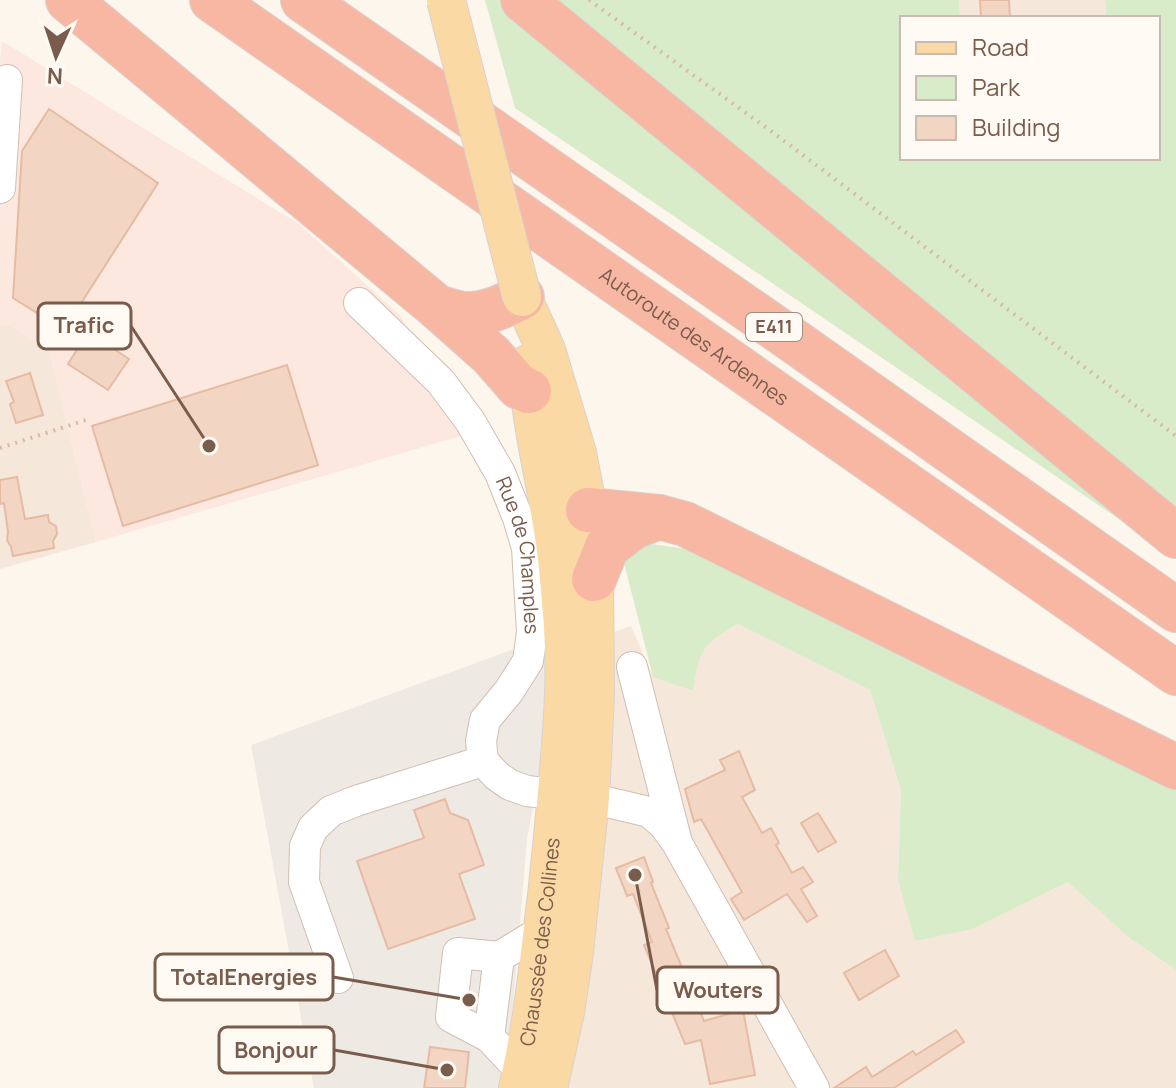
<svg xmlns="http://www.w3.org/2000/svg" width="1176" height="1088" font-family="Manrope,sans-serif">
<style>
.residential{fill:#f5e8da}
.commercial{fill:#fde8e0}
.industrial{fill:#efe9e4}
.green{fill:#d8ecc9}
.building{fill:#f3d5c3;stroke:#e6bba3;stroke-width:2}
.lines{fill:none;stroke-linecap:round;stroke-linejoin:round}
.minor-casing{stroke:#d1beb0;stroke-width:32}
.major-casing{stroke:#dad1cd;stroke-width:40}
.highway-casing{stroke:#dad1cd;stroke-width:46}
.path{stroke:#d9b8a5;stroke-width:4;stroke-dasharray:2 6;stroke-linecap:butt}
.minor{stroke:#fff;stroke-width:30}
.major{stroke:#fbd9a5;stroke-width:38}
.highway{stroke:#f7b7a3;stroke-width:44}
.major-bridge-casing{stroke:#dad1cd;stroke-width:40;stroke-linecap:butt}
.major-bridge{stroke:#fbd9a5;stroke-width:38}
.labels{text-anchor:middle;stroke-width:8;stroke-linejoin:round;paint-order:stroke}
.shield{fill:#fffaf3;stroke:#a28b7f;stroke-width:2}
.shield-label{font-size:18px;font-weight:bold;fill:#7a5c4d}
.street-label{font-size:20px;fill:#7a5c4d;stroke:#fffaf3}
.leader{fill:none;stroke:#7a5c4d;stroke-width:3}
.callout-dot{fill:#7a5c4d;stroke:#fffaf3;stroke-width:3}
.callout{fill:#fffaf3;stroke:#7a5c4d;stroke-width:3}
.callout-label{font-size:22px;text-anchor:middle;font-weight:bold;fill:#7a5c4d}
</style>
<rect width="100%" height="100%" fill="#fdf6ec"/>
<g class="residential">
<path d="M959 0H1105L1106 18H960Z"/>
<path d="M0 323 11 326 49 350 96 542 0 569Z"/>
<path d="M738 624 870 690 901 790 898 880 973 929 1068 882 1128 937 1176 970V1088H557L608 634 631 626 653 676 692 691 697 660 713 637Z"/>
</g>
<path class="commercial" d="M2 41 299 224 400 315 468 434 96 542 49 350 11 326 0 323V62Z"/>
<path class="industrial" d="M546 647V735L527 839 513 1007 500 1088H314L251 745 514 649Z"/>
<g class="green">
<path d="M485 0H959L960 18H902V158H1158V18H1106L1105 0H1176V558L515 108Z"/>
<path d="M650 544 689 549 1176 782V970L1128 937 1068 882 973 929 915 941 898 880 901 790 870 690 738 624C702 644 699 650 693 691L653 677 624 563 633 553Z"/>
</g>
<g class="building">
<path d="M980 0H1009L1010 18H981Z"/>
<path d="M49 109 158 183 64 330 13 298 22 151Z"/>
<path d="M88 332 129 359 108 390 68 364Z"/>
<path d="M287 365 318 465 123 526 92 426Z"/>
<path d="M30 373 43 415 16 423 10 404 14 402 6 381Z"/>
<path d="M17 477 25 519 48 515 49 522 56 526 57 534 53 541 54 548 13 556 11 547 7 540 8 532 4 503 0 504V480Z"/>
<path d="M739 751 755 790 742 797 762 833 771 828 779 843 776 845 792 873 803 867 813 882 801 889 817 916 807 922 787 894 744 920 731 899 742 892 701 819 694 822 685 789 725 770 720 760Z"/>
<path d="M445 799 450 813 468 820 484 865 459 874 475 919 388 949 357 861 424 838 414 810Z"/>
<path d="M818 813 836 842 818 852 801 823Z"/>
<path d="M644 857 653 882 651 883 669 928 666 929 704 1021 743 1010 755 1075 710 1084 701 1040 685 1044 644 945 652 942 633 894 627 896 616 868Z"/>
<path d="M885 950 899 976 859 1000 844 973Z"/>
<path d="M956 1030 964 1042 894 1088H834L866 1067 872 1077 913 1051 916 1055Z"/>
<path d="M430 1047 469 1052 465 1088H424Z"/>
</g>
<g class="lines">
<defs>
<g id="minor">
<path d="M0 188 7 80"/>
<path id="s1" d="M359 303 441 382 470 421 500 473 518 518 527 548 532 632 528 661 509 691 485 720 481 741 483 761 497 776 510 785 527 791 590 798 649 812 664 825 677 843 814 1088"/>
<path d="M632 667 676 839"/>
<path d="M338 978 304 882 305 846 313 828 331 811 356 801 483 761"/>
<path d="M489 1037 451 1017 458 953 499 957"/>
<path d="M522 1072 489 1037 499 957 543 930"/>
</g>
<g id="major">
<path d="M522 297 546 350 577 453 588 510 594 579 595 695 590 798 574 952 565 1012 548 1088"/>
<path id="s2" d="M518 1088C533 1025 539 960 547 895 554 829 561 762 564 695 566 653 562 610 558 568 552 499 530 432 528 364"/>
</g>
<g id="highway">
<path d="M68 0 437 307 491 355 519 387 529 391"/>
<path id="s3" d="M212 0 1176 673"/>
<path d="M303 0 791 339 1176 610"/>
<path d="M523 0 1176 536"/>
<path d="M437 307C445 309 455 313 464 314 485 315 504 306 522 297"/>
<path d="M588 510 659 517 685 524 1176 767"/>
<path d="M594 579 607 547 633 527 659 517"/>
</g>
</defs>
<use href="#minor" class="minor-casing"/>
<use href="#major" class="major-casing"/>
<use href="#highway" class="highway-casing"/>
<g class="path">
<path d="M589 0 771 131 1176 436"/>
<path d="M0 448 86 420"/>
</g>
<use href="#minor" class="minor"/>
<use href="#major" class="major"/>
<use href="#highway" class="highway"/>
<defs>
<path id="major-bridge" d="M446 0 522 297"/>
</defs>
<use href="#major-bridge" class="major-bridge-casing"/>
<use href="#major-bridge" class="major-bridge"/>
</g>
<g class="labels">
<rect class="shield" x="746" y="313" width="56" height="28" rx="6"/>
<g class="shield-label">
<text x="774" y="333">E411</text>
</g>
<g class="street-label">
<text dy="7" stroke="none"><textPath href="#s3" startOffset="588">Autoroute des Ardennes</textPath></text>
<text dy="7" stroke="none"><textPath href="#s1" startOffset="308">Rue de Champles</textPath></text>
<text dy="7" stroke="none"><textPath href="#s2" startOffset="148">Chaussée des Collines</textPath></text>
</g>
</g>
<path class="leader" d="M209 446L131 326M469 1000L333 977M635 875L657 990M447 1070L334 1050"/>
<g class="callout-dot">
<circle cx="209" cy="446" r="8"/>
<circle cx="469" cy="1000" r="8"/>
<circle cx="635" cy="875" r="8"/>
<circle cx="447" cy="1070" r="8"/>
</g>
<g class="callout">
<rect x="38" y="303" width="93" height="46" rx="8"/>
<rect x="155" y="954" width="178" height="46" rx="8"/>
<rect x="657" y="967" width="121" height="46" rx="8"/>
<rect x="219" y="1027" width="115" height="46" rx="8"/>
</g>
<g class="callout-label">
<text x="84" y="333">Trafic</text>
<text x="244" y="985">TotalEnergies</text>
<text x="718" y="998">Wouters</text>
<text x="276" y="1058">Bonjour</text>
</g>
<rect x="900" y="16" width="260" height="144" fill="#fffaf3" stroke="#cabbb1" stroke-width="2"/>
<rect x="916" y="42" width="40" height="12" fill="#fbd9a5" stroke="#cabbb1" stroke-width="2"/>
<text x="972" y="56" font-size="24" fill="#7a5c4d">Road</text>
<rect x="916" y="76" width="40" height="24" fill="#d8ecc9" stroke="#cabbb1" stroke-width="2"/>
<text x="972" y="96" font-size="24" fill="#7a5c4d">Park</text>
<rect x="916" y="116" width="40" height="24" fill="#f3d5c3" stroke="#cabbb1" stroke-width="2"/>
<text x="972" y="136" font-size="24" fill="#7a5c4d">Building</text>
<g transform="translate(56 56) rotate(183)" stroke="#fffaf3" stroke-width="6" paint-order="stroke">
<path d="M0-6L14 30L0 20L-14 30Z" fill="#7a5c4d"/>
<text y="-12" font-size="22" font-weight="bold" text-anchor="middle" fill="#7a5c4d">N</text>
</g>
</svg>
